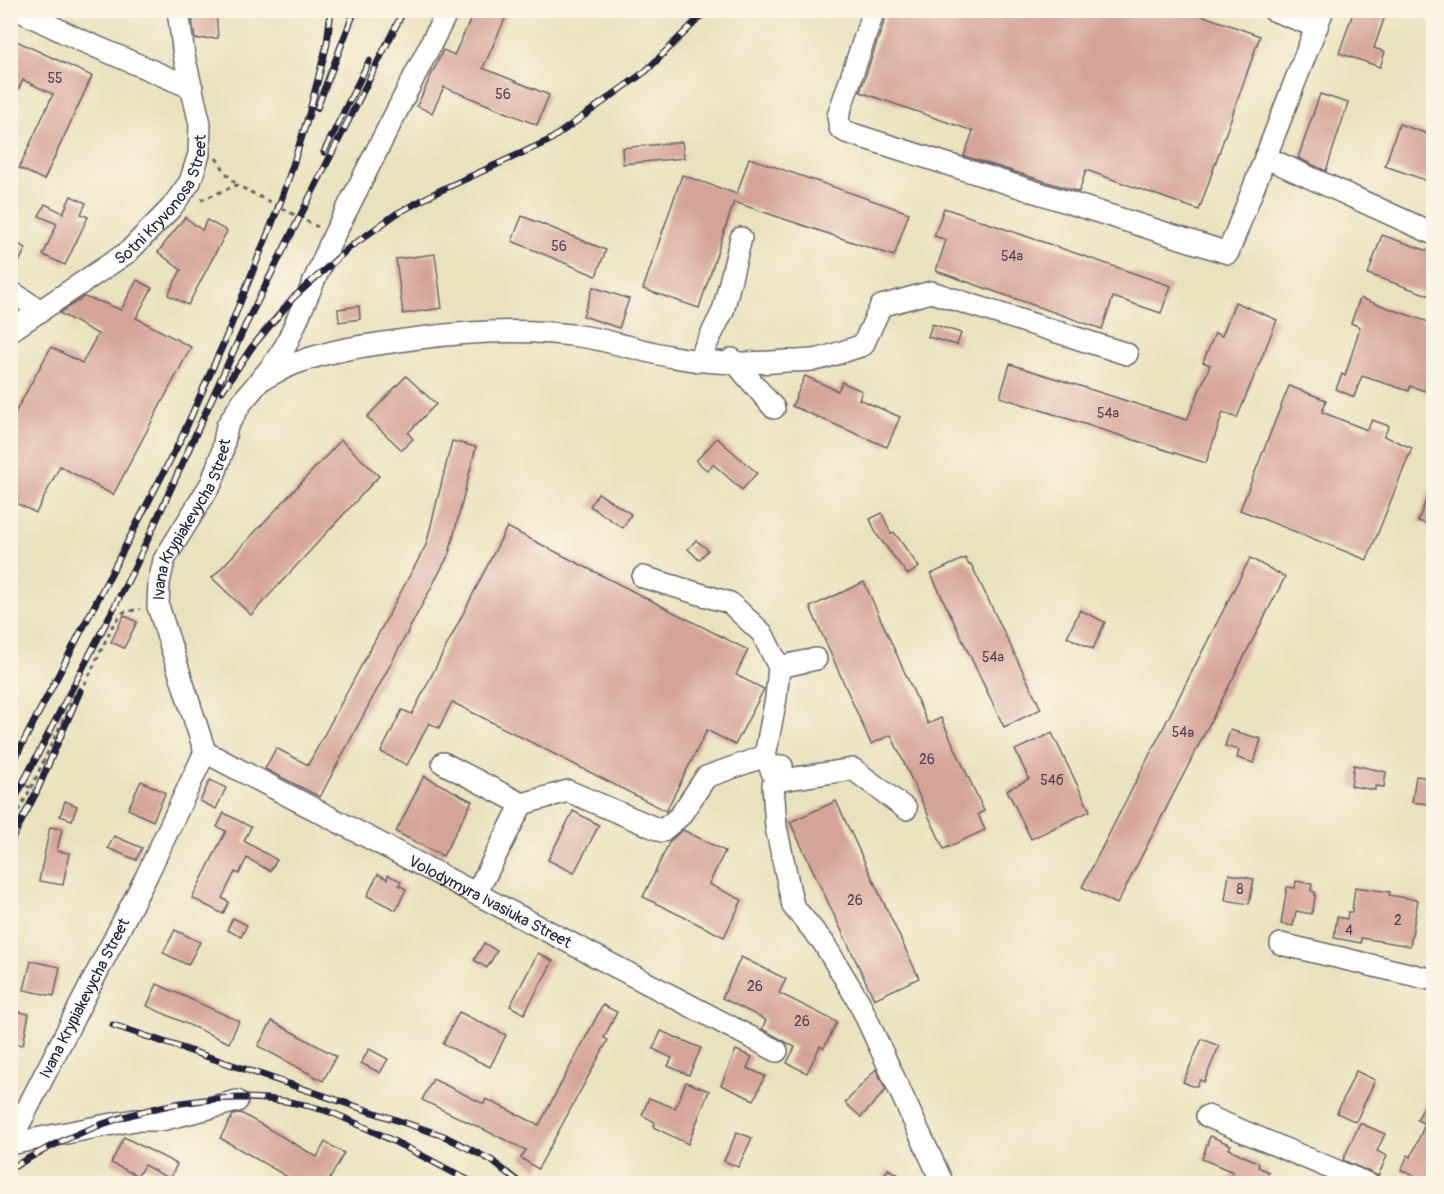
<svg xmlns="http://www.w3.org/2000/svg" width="1444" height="1194" font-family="Pangolin,sans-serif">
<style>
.building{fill:#d5a498}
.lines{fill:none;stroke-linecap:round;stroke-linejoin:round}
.minor-casing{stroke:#686569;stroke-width:24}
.path{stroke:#686569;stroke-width:3;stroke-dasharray:4.5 4.5;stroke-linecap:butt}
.minor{stroke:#fff;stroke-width:21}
.rail-casing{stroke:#22223b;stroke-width:7}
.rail{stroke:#fcf5e5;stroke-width:4.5;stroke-dasharray:14;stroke-linecap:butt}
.labels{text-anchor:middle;stroke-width:6;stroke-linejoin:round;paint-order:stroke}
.number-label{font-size:14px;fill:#4f4252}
.street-label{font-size:16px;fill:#22223b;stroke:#fcf5e5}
</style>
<rect width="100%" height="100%" fill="#fcf5e5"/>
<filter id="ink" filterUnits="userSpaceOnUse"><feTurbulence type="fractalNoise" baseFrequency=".0167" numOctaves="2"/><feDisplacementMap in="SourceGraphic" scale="12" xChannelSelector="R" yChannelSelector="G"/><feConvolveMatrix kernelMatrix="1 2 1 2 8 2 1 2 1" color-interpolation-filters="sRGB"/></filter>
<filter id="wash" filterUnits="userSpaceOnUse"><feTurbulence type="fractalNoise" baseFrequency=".008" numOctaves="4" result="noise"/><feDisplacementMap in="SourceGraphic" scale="24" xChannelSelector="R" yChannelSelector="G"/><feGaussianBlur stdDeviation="1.35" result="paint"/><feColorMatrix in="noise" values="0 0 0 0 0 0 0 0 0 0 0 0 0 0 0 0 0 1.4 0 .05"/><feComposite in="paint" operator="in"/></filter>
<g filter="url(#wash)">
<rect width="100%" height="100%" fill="#eae2be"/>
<g id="blocks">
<g class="building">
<path d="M191 10H216L218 38 195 39Z"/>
<path d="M475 10H509L483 68 549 95 537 125 444 87 432 113 417 106 443 50 454 55Z"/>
<path d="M888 10H1187L1260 36 1199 210 1086 170 1079 192 964 156 973 131 860 92Z"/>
<path d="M1354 10H1387L1374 48 1385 52 1380 67 1339 53Z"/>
<path d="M10 38 92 76 44 180 19 168 53 94 23 80 10 106Z"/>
<path d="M1320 94 1348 103 1326 171 1298 158Z"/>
<path d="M1399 124 1434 136V183L1385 166Z"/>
<path d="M682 142 684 158 623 164 622 148Z"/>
<path d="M749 158 909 213 894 256 734 202 699 308 643 289 682 175 737 194Z"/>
<path d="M71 196 86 203 81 214 88 217 65 265 43 255 57 224 39 216 45 204 63 213Z"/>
<path d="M944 208 1171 286 1161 313 1113 297 1102 329 936 271 946 240 934 236Z"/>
<path d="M522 216 606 250 596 276 512 241Z"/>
<path d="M185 217 202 230 207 220 227 231 188 305 168 295 181 270 158 252Z"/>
<path d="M1382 235 1434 253V297L1368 274Z"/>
<path d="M10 240 26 248 11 278H10Z"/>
<path d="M435 254 442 308 403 314 396 259Z"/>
<path d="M137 280 152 288 136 318 191 347 113 495 60 466 36 513 10 500V422L51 347 82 363 98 334 59 313 84 297 104 303 121 310Z"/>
<path d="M593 287 629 299 619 328 583 316Z"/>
<path d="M1360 298 1434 324V394L1410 386 1409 391 1362 376 1354 397 1336 389 1342 374 1345 376 1360 327 1351 323Z"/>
<path d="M1235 302 1277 320 1237 418 1223 412 1206 463 1000 397 1010 364 1187 420 1210 365 1203 362 1215 333 1222 336Z"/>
<path d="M359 306 360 319 339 322 338 309Z"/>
<path d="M932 324 961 333 957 345 928 337Z"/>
<path d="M406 376 436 404 408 433 413 439 402 450 367 417Z"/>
<path d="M805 376 838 391 842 382 862 391 859 399 900 417 887 447 792 406Z"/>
<path d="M1289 386 1326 400 1322 412 1367 430 1372 420 1389 426 1384 436 1412 448 1367 560 1240 510Z"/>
<path d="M717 438 757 473 742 490 713 464 708 471 696 461Z"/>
<path d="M341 440 379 476 251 615 212 578Z"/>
<path d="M452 441 476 447 449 554 320 797 265 769 276 748 308 765 426 545Z"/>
<path d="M1432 484 1434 518 1431 525 1418 521Z"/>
<path d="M598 493 631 514 623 528 590 506Z"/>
<path d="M882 513 891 534 894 532 919 567 908 575 877 535 870 519Z"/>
<path d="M507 527 748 650 736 675 764 689 735 745 707 730 666 811 452 702 439 728 429 723 407 765 381 752 402 710 412 714Z"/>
<path d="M696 540 708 550 699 560 688 549Z"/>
<path d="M965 558 969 565 971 564 1041 709 1004 727 931 574Z"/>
<path d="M1250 558 1285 577 1117 904 1082 887Z"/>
<path d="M864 582 928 724 941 718 984 811 978 814 985 830 944 849 891 735 871 744 810 607Z"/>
<path d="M1080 610 1105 622 1093 649 1067 637Z"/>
<path d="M124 615 137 622 124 648 111 642Z"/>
<path d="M1230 730 1261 739 1254 763 1237 758 1239 750 1225 746Z"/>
<path d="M1052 733 1090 811 1031 839 1007 790 1029 779 1015 750Z"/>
<path d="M1354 765 1386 772 1384 787 1375 786V790L1351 786Z"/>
<path d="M424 776 472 801 443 856 396 832Z"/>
<path d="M1416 776 1434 779V805L1412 802Z"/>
<path d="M210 780 226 788 216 809 200 801Z"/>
<path d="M141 781 164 792 165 794 153 821 128 809Z"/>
<path d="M65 801 77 806 72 820 60 816Z"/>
<path d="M836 801 919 978 874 999 790 822Z"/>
<path d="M573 811 599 825 574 873 548 860Z"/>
<path d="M224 813 251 827 244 841 277 860 270 871 247 858 239 874 235 872 222 898 229 902 223 914 192 898 226 831 217 827Z"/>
<path d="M50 827 62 829 57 851 69 853 63 885 39 881Z"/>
<path d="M683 830 725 851 709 884 742 900 724 937 643 897 670 841Z"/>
<path d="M114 836 142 848 136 860 108 848Z"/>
<path d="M378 874 387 879 388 875 401 881 399 885 406 889 396 910 367 896Z"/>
<path d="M1229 874 1254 879 1249 904 1225 900Z"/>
<path d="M1296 881 1312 884 1311 891 1315 892V897L1313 910 1311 914 1296 911 1293 926 1281 924 1287 887 1295 888Z"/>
<path d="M1355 887 1390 892 1389 895 1418 900 1410 946 1361 938V943L1334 938 1337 917 1347 919 1348 912H1352Z"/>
<path d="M233 918 247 925 241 937 227 930Z"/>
<path d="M175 930 200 942 188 965 163 953Z"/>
<path d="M484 943 497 951 487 968 474 960Z"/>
<path d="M538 953 553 961 524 1014 510 1006Z"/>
<path d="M741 957 786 979 779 993 837 1022 824 1048 820 1046 807 1073 787 1063 795 1047 762 1029 766 1020 722 998Z"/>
<path d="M31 961 60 967 54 996 24 990Z"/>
<path d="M157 984 239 1021 229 1043 147 1006Z"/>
<path d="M603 1005 617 1012 604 1038 608 1040 538 1169 521 1158 526 1150 422 1100 433 1079 484 1104 486 1099 539 1125Z"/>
<path d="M10 1010 29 1014 23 1045 10 1043Z"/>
<path d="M459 1012 506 1035 490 1067 443 1044Z"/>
<path d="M272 1021 336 1056 323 1081 258 1046Z"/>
<path d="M661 1031 701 1048 689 1075 668 1066 672 1058 653 1049Z"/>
<path d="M1202 1039 1219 1046 1204 1082 1200 1080 1197 1086H1192L1183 1082Z"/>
<path d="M369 1049 388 1059 380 1073 361 1063Z"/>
<path d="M736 1050 752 1057 747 1068 765 1076 754 1100 721 1085Z"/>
<path d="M876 1069 886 1090 861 1117 845 1103Z"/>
<path d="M1356 1071 1375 1080 1356 1122 1337 1113Z"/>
<path d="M686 1082 709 1091 688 1144 653 1127 655 1122 642 1115 649 1098 675 1108Z"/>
<path d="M1434 1088V1184H1433L1401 1170 1408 1155 1411 1157 1425 1124 1417 1120Z"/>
<path d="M241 1113 317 1157 325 1142 344 1153 327 1184H300L220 1138 233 1115Z"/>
<path d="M1360 1123 1385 1134 1377 1151 1387 1156 1378 1176 1343 1160Z"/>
<path d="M737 1132 752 1138 738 1167 724 1161Z"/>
<path d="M1210 1136 1231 1145 1229 1149 1259 1163 1258 1167 1269 1172 1263 1184H1227L1233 1172 1202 1159Z"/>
<path d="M124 1137 177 1164 170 1179 144 1165 138 1176 111 1163Z"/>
<path d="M888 1169 915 1184H879Z"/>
</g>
</g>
</g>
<g filter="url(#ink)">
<use href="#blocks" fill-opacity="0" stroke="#686569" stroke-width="1.5"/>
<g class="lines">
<defs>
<g id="minor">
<path d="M18 10 78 39 192 88"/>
<path d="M874 10 838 116 840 128 846 132 1228 253 1323 10"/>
<path d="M1273 10 1317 27"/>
<path d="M1265 157 1434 234"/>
<path d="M10 291 41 311"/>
<path id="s1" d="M10 331 128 252 171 208 190 182 199 154 200 124 184 56 178 10"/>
<path d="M732 359 774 408"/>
<path d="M698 361 723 311 741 238"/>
<path d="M265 378C304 355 347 348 391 342 456 332 520 327 586 337 616 342 644 352 674 357 711 364 750 364 787 361 798 361 809 361 819 359 834 355 848 350 863 345L881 306 931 292 1127 354"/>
<path d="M643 577 730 603 762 633 779 667 776 698 765 756 776 781 853 769 906 809"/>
<path d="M779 667 816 659"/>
<path id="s2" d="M205 752 777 1051"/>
<path d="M443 763 522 804 568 791 662 831 680 816 706 777 765 756"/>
<path d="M782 766 773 785 776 827 793 906 823 942 859 1002 943 1184"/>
<path d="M476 894 522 804"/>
<path d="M1281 944 1434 980"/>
<path d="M1207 1116 1368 1184"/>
<path id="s3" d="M10 1142 147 875 205 752 158 606 159 583 164 560 212 482 222 453 227 426 242 402 273 365 286 345 334 235 448 10"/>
<path d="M10 1144 102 1126 135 1120H161L237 1101"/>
</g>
</defs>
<use href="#minor" class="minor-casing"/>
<g class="path">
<path d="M216 158 229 177 237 185"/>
<path d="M201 200 237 185 318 227"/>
<path d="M10 778 31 788 10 826"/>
<path d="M31 788 76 692 86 682 113 625 119 617 124 612 140 609"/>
</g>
<use href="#minor" class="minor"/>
<defs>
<g id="rail">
<path d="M317 108 355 10"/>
<path d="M324 152 369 61"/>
<path d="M222 391 252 347 293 298 349 248 396 214 437 192 550 140 646 71 707 10"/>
<path d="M10 768 181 439 225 340 279 206 292 168 309 114 327 44 331 10"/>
<path d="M10 808 135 567 246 324 404 10"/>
<path d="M10 843 36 793 80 691"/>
<path d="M113 1025 444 1136 491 1160 521 1184"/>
<path d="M10 1169C101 1114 218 1078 324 1110 334 1113 344 1118 353 1122 395 1140 435 1163 475 1184"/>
</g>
</defs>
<use href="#rail" class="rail-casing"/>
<use href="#rail" class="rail"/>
</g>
</g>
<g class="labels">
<g class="number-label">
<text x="55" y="83">55</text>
<text x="503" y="99">56</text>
<text x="559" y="251">56</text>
<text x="1012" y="261">54а</text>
<text x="1108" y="418">54а</text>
<text x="993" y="662">54а</text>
<text x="1183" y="737">54в</text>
<text x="927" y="764">26</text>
<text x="1052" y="785">54б</text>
<text x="1240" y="894">8</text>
<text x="855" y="905">26</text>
<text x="1398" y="925">2</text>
<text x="1349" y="935">4</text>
<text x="755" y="991">26</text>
<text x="802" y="1026">26</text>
</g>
<g class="street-label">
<text dy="6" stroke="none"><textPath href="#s1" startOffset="206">Sotni Kryvonosa Street</textPath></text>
<text dy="6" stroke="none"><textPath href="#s3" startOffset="684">Ivana Krypiakevycha Street</textPath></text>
<text dy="6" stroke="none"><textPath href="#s2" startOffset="322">Volodymyra Ivasiuka Street</textPath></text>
<text dy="6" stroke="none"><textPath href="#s3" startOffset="162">Ivana Krypiakevycha Street</textPath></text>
</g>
</g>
<rect width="1444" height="1194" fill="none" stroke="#fcf5e5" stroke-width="36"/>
</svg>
